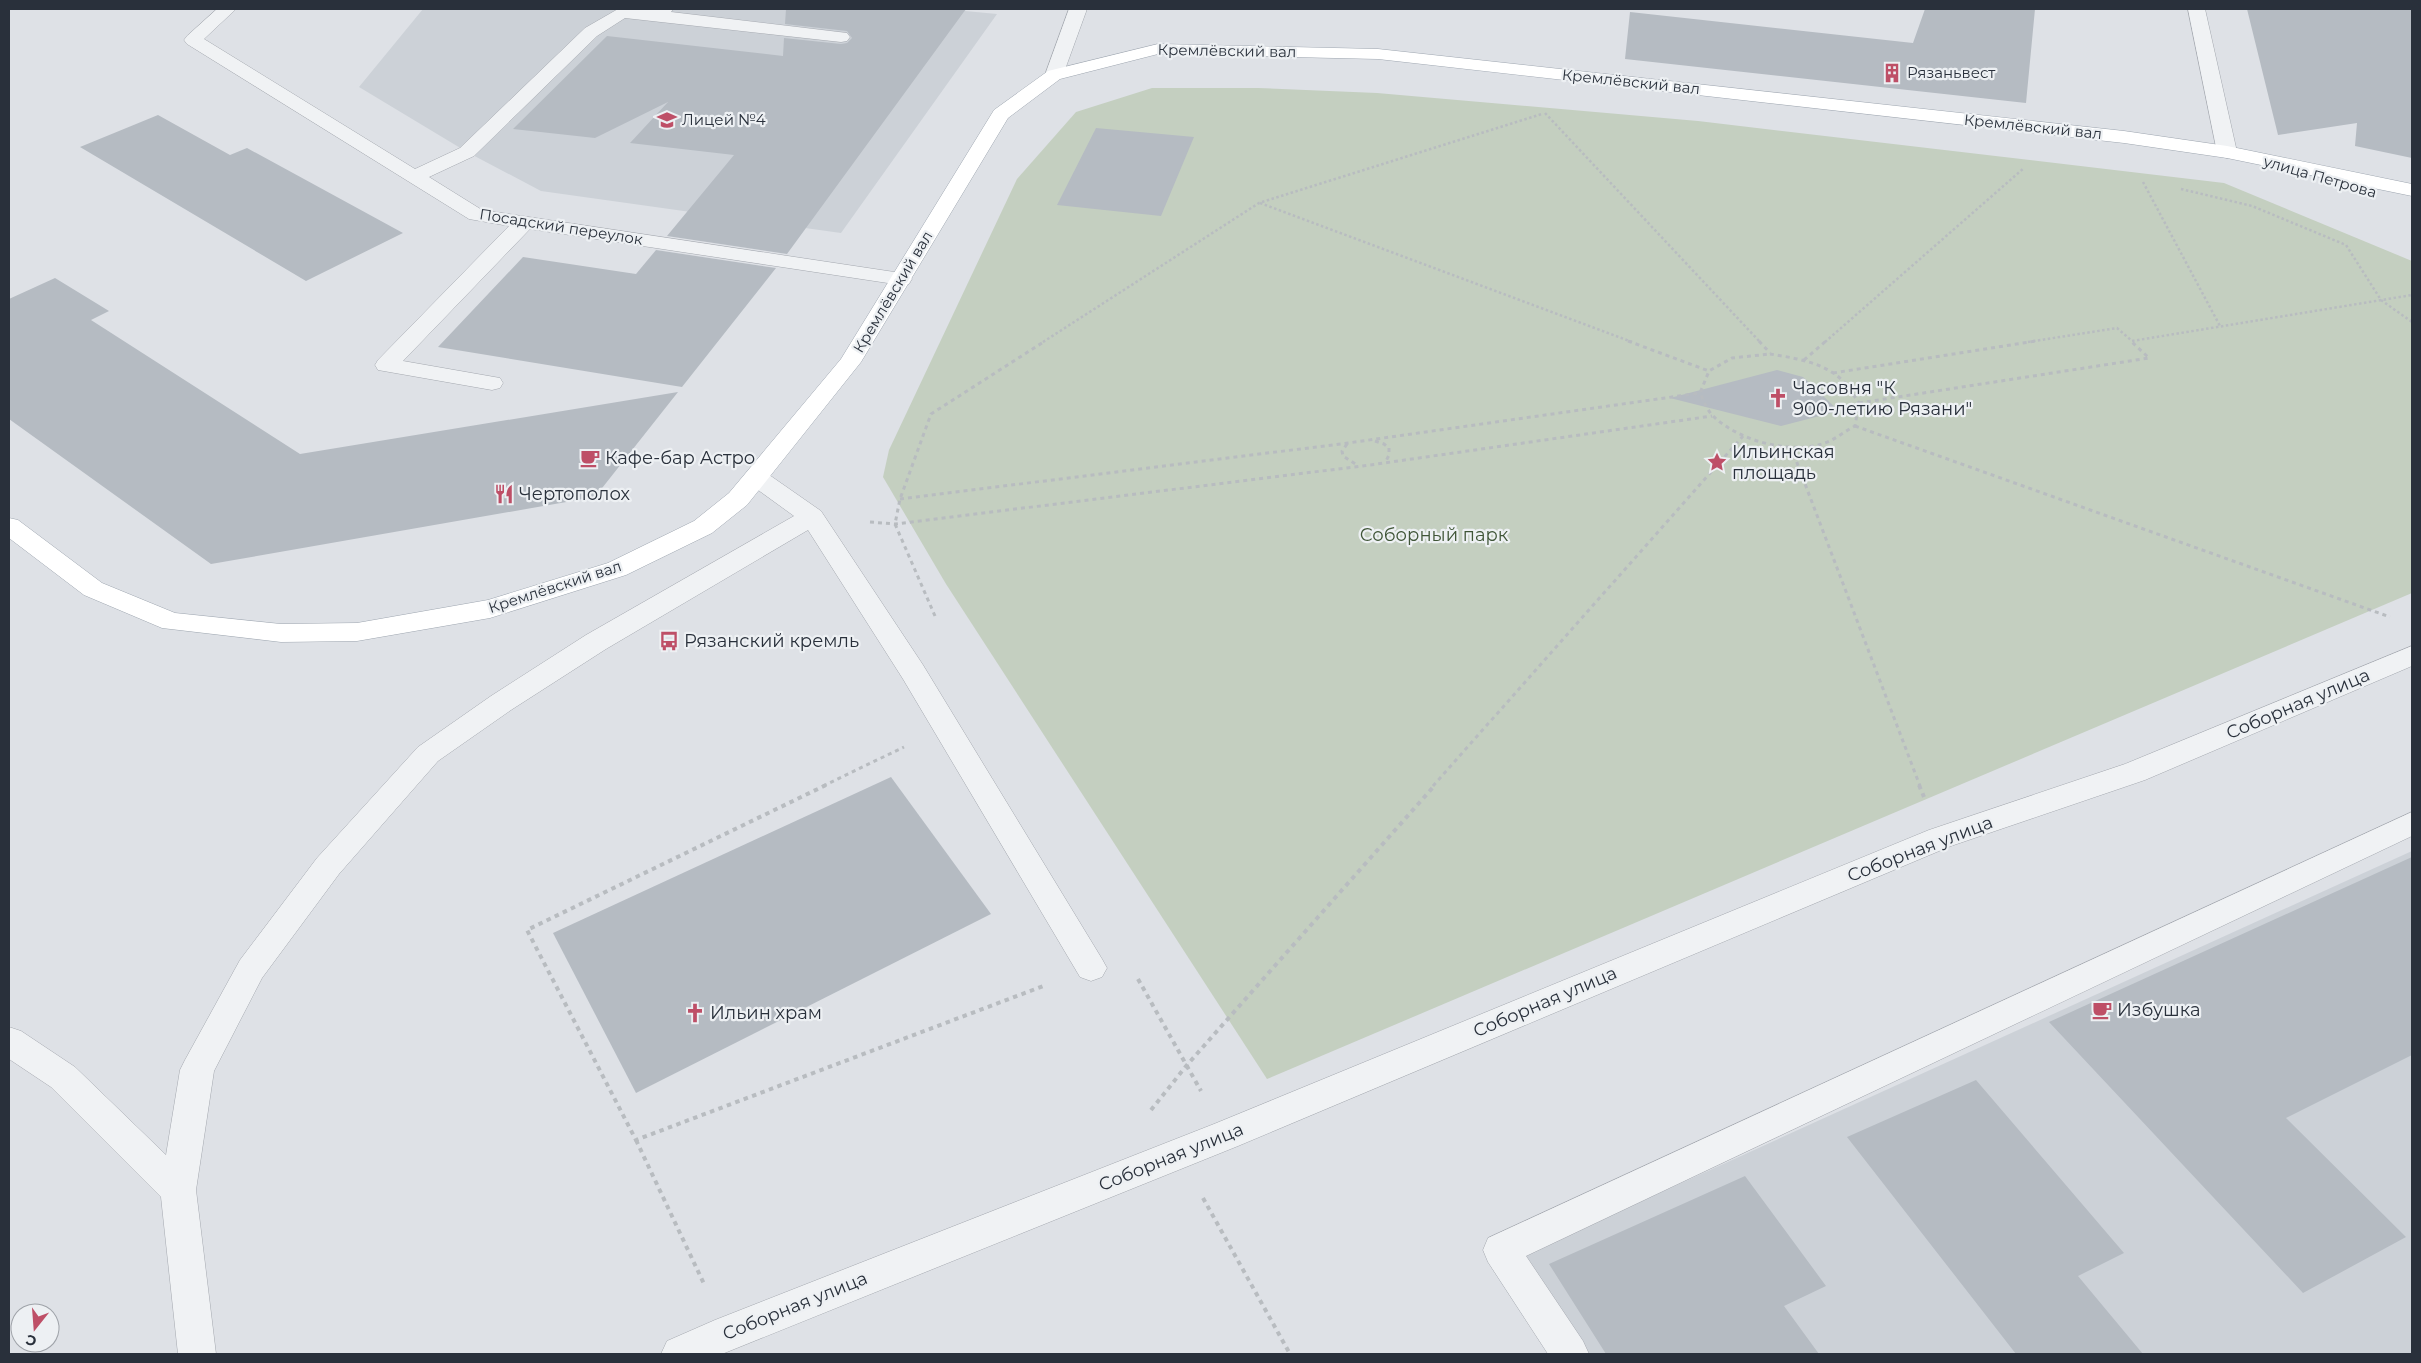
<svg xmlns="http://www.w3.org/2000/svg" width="2421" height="1363" font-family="Montserrat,sans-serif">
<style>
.built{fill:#ccd1d7}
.green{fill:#c4cfc0}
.building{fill:#b5bbc2}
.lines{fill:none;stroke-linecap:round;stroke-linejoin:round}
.minor-casing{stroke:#a4a8af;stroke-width:1}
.major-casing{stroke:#9ea6b0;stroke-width:1}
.path-far2{stroke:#b8bcc0;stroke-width:2.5;stroke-dasharray:2.5 2.5;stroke-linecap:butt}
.path-far1{stroke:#b8bcc0;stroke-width:3;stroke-dasharray:4 4;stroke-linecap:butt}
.path{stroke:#b8bcc0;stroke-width:4;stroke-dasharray:4.5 4.5;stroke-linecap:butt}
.minor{fill:#f0f2f4;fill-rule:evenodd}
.major{fill:#fff;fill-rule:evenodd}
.labels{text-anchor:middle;stroke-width:4.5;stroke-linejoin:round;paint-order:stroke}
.far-street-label{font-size:15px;fill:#29303b;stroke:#edf0f3}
.far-poi-label{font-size:15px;fill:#29303b;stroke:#edf0f3;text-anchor:start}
.poi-label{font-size:18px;fill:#29303b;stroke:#edf0f3;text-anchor:start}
.park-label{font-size:18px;fill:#3f5537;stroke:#edf0f3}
.street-label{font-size:18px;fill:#29303b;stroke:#edf0f3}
</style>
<rect width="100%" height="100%" fill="#dee1e6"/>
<g class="built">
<path d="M423 9H783L858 17 865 9H966L965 11 997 14 841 233 541 191 467 152 359 87Z"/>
<path d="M2412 851V1354H1587L1525 1254Z"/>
</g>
<path class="green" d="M1152 88H1258L1377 93 1698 121 2224 183 2412 261V593L1267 1079 946 584 883 477 889 450 1017 179 1076 112Z"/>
<g class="building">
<path d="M786 9H966L787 254 667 236 734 155 630 143 668 102 595 138 513 129 607 36 783 56 784 38 841 44 847 43 852 38 847 31 785 24Z"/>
<path d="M1925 9H2035L2026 103 1625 59 1630 12 1913 43Z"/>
<path d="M2247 9H2412V158L2355 146 2357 123 2278 135Z"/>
<path d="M158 115 230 155 247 148 403 233 306 281 80 147Z"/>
<path d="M1096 128 1194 137 1161 216 1057 205Z"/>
<path d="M656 250 776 268 682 387 438 347 523 257 636 274Z"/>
<path d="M55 278 109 311 91 320 300 454 678 392 595 497 211 564 9 419V299Z"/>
<path d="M1777 370 1803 377 1839 411 1781 426 1670 398Z"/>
<path d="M891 777 991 914 636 1093 553 933Z"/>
<path d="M2412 857V1055L2286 1118 2406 1237 2303 1293 2049 1022Z"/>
<path d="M1976 1080 2124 1253 2078 1276 2143 1354H2016L1847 1137Z"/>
<path d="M1745 1176 1826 1286 1784 1306 1819 1354H1606L1549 1264Z"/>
</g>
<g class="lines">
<defs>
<g id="minor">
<path d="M217 9H236L204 39 415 169 460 148 585 28 618 9H673L671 12 847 33 850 37 847 41 841 42 625 18 597 36 474 156 429 177 482 210 901 273 909 274 912 279 909 284 901 285 530 229 403 361 500 378 503 383 500 388 492 390 378 370 375 365 378 360 509 226 469 219 187 44 184 40 187 36Z"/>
<path d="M1069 9H1087L1063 75 1060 79H1048L1045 75Z"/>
<path d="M2188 9H2205L2237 152 2234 156 2227 158 2220 156 2217 152Z"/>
<path d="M756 469 765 472 821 511 923 665 1102 959 1107 968 1102 977 1091 981 1080 977 903 679 808 530 606 649 511 710 438 761 339 874 262 978 214 1071 196 1190 216 1354H178L161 1197 51 1087 9 1059V1027L21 1031 75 1067 166 1155 180 1070 185 1060 240 960 317 858 418 747 491 696 586 635 794 516 747 482 744 477 747 472Z"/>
<path d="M2412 646V666L2145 780 1951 846 1238 1146 722 1354H661L667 1341 715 1320 1214 1124 1929 830 2125 764Z"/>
<path d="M2412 812V836L1526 1256 1583 1341 1589 1354H1548L1488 1262 1483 1250 1488 1238Z"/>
</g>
<path id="major" d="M1158 44 1378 49 2124 131 2227 146 2412 184V196L2227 158 2124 143 1378 59 1158 54 1060 79 1008 118 861 362 747 505 712 533 626 575 490 618 357 641 281 642 162 628 84 595 9 538V518L18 520 102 583 175 613 281 624 357 623 488 600 608 563 694 521 729 493 841 359 994 110 1048 71Z"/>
</defs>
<use href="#minor" class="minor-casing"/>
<use href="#major" class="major-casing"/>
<g class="path-far2">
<path d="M1545 113 1760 342"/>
<path d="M2143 182 2220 326"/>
<path d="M2181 189 2252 206 2346 245 2381 300 2412 322"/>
<path d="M1260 203 1632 342"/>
<path d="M1043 342 1259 203 1542 114"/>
<path d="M1825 342 2024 168"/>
<path d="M2028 342 2117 328 2132 341 2412 295"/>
</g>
<g class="path-far1">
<path d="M1628 341 1709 371"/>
<path d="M1759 341 1770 353"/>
<path d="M1770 354C1794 358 1824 362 1843 381 1849 387 1854 396 1859 403L1855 426C1845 431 1836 439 1825 443 1791 455 1739 441 1713 416 1707 410 1704 401 1700 393L1709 371 1732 358Z"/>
<path d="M1804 360 1826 341"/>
<path d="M1833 373 2036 341"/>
<path d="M1859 403 2149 358 2132 342"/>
<path d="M1855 426 2390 617"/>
<path d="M1375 441 1384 444 1389 448V455L1385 463"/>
<path d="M1347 444 1342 451 1343 456 1357 465"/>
<path d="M1791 447 1920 786"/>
<path d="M900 499 1348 443 1700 393"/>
<path d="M870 522 895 524 1370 465 1712 416"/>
<path d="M935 616 895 524 900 499 931 414 1045 341"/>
<path d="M823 786 904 747"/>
<path d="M1433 786 1743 436"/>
</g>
<g class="path">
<path d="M826 785 527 930 636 1140 1046 985"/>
<path d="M1919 785 1924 797"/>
<path d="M1138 979 1201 1091"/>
<path d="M1151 1110 1187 1065 1435 785"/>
<path d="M636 1140 705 1286"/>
<path d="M1203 1198 1290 1354"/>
</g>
<use href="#minor" class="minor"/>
<use href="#major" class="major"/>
</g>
<defs>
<symbol id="building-bare" viewBox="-9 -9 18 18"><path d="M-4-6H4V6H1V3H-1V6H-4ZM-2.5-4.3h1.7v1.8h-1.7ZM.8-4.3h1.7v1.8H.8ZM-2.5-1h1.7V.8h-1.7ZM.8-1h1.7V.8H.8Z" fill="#be4f67" stroke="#edf0f3" stroke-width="2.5" paint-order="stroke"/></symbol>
<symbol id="school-bare" viewBox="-9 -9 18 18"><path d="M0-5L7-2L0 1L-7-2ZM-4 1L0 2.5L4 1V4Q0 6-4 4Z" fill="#be4f67" stroke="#edf0f3" stroke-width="2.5" paint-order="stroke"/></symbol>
<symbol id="church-bare" viewBox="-9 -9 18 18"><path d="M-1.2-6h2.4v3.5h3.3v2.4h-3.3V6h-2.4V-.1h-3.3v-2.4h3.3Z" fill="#be4f67" stroke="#edf0f3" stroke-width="2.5" paint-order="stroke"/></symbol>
<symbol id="cafe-bare" viewBox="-9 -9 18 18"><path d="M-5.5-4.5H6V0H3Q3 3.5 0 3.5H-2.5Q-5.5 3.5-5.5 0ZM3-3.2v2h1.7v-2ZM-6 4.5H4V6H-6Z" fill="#be4f67" stroke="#edf0f3" stroke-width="2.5" paint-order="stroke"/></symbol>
<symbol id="sight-bare" viewBox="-9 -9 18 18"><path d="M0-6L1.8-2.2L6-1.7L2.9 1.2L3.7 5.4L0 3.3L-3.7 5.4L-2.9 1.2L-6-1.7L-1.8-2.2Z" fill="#be4f67" stroke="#edf0f3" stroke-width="2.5" paint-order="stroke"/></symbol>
<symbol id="restaurant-bare" viewBox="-9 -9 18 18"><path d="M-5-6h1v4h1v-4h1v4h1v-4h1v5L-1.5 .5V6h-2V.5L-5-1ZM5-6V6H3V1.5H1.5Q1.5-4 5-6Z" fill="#be4f67" stroke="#edf0f3" stroke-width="2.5" paint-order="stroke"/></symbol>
<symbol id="bus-bare" viewBox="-9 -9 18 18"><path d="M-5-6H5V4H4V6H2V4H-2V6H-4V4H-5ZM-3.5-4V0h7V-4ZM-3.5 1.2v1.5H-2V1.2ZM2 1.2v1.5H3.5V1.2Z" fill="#be4f67" stroke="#edf0f3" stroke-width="2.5" paint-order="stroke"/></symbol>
</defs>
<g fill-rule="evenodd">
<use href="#building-bare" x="1878" y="59" width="28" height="28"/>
<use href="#school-bare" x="653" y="106" width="28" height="28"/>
<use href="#church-bare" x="1764" y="384" width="28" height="28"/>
<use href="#cafe-bare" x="576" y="444" width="28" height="28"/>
<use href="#sight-bare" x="1703" y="448" width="28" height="28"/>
<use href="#restaurant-bare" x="490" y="480" width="28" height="28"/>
<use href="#bus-bare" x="655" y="627" width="28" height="28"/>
<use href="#cafe-bare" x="2088" y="996" width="28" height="28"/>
<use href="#church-bare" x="681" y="999" width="28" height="28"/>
</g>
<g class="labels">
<g class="far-street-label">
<text transform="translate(1227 51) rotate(1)" y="5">Кремлёвский вал</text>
<text transform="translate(1631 82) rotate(6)" y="5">Кремлёвский вал</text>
<text transform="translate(2033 127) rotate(6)" y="5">Кремлёвский вал</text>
<text transform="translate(2320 177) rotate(16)" y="5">улица Петрова</text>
<text transform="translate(561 227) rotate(9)" y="5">Посадский переулок</text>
<text transform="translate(893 292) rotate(-59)" y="5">Кремлёвский вал</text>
<text transform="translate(555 587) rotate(-18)" y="5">Кремлёвский вал</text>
</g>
<g class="far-poi-label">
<text x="1907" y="78">Рязаньвест</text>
<text x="682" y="125">Лицей №4</text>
</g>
<g class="poi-label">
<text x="1793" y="394">Часовня "К<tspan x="1793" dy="21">900-летию Рязани"</tspan></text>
<text x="1732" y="458">Ильинская<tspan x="1732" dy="21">площадь</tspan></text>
<text x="605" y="464">Кафе-бар Астро</text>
<text x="519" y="500">Чертополох</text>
<text x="684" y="647">Рязанский кремль</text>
<text x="2117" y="1016">Избушка</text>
<text x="710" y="1019">Ильин храм</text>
</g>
<g class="park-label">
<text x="1434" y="541">Соборный парк</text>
</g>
<g class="street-label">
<text transform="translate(2298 704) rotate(-23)" y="6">Соборная улица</text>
<text transform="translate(1920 849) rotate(-21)" y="6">Соборная улица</text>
<text transform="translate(1545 1002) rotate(-23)" y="6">Соборная улица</text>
<text transform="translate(1171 1157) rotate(-22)" y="6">Соборная улица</text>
<text transform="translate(795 1306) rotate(-22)" y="6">Соборная улица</text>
</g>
</g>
<rect width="2421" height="1363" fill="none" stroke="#29303b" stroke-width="20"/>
<g transform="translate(35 1328) rotate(197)"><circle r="24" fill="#edf0f3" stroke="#9fa3a9"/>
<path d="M0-4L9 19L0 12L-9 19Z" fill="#be4f67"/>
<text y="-8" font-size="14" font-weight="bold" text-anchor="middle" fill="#29303b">С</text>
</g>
</svg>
